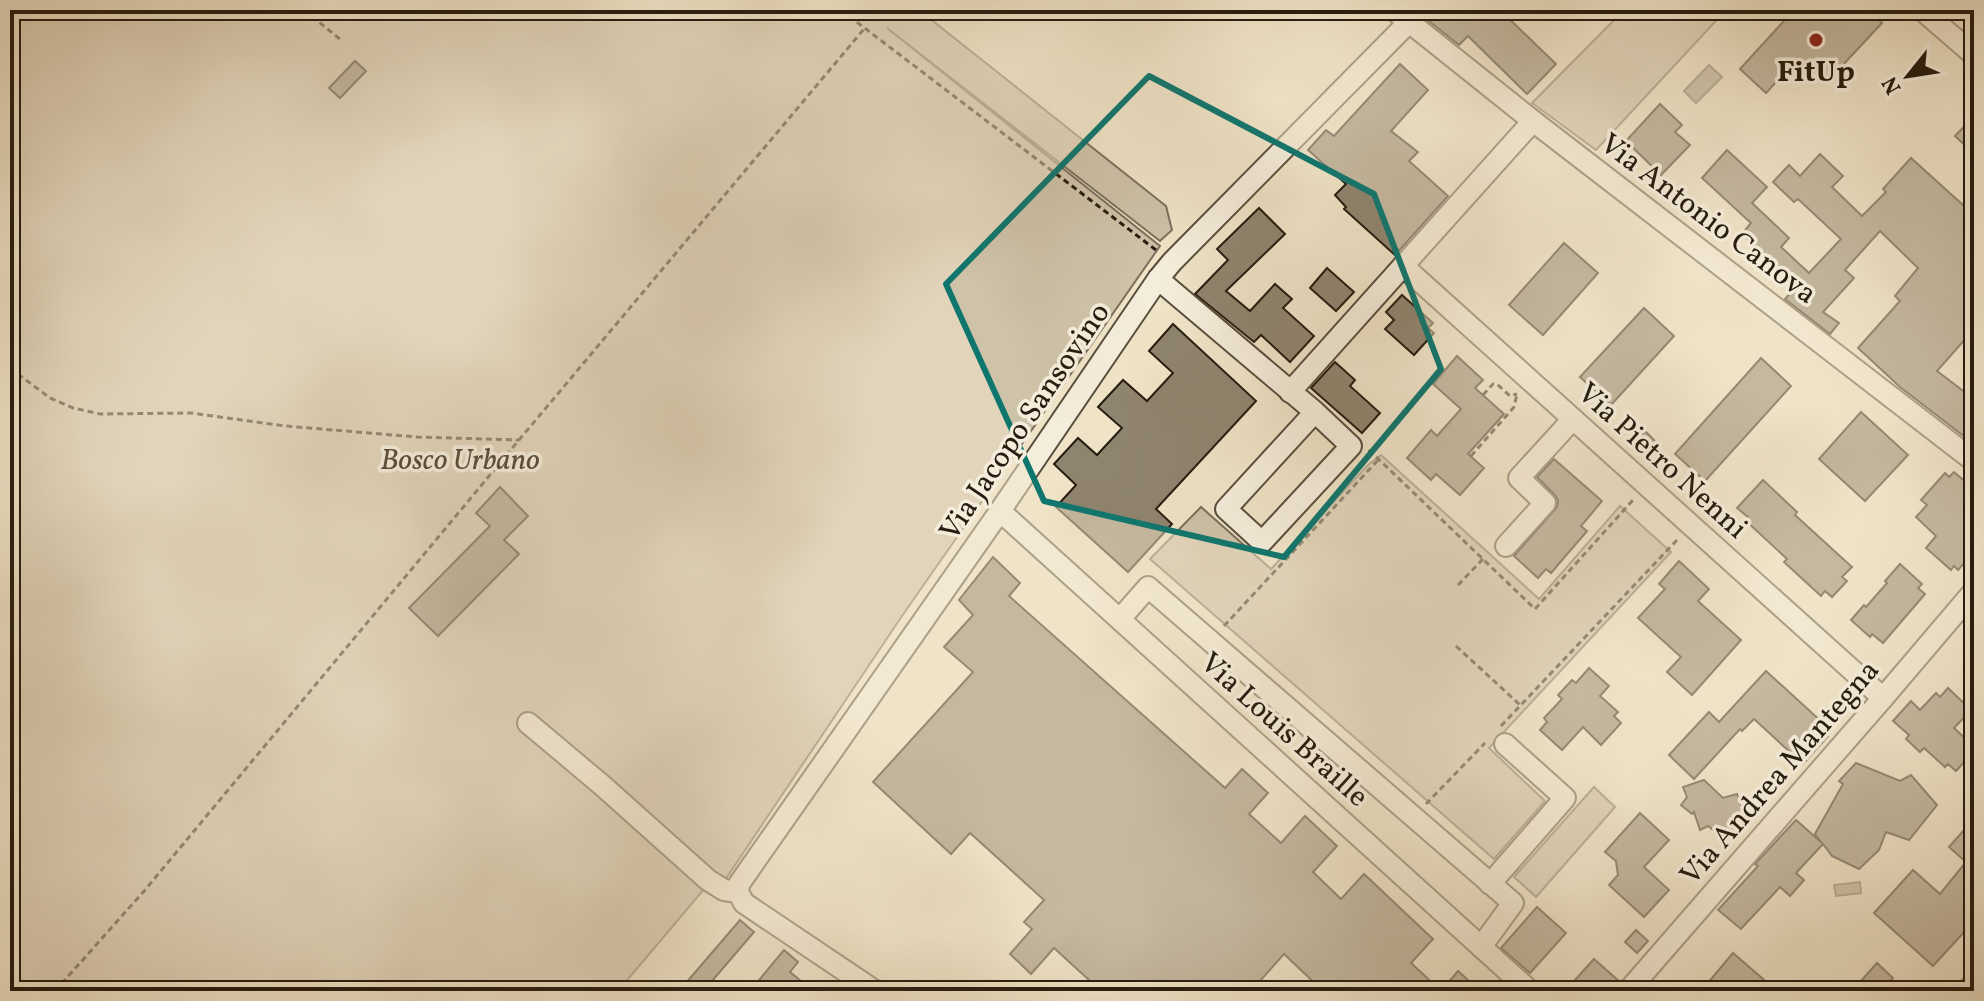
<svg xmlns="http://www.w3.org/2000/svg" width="1984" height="1001" font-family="Vollkorn,serif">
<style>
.green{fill:#cec2a9;stroke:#7a6f5c;stroke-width:2}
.water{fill:#aba089;stroke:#766b58;stroke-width:2}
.building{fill:#8f846f;stroke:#261c0f;stroke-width:2}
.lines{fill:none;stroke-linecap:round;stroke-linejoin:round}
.minor-casing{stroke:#584e3d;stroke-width:24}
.path{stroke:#261c0f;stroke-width:3;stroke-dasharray:6 4;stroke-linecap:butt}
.minor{stroke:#f5eddb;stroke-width:20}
.marked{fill:none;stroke:#0f766e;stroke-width:6;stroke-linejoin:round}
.poi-dot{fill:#8f2418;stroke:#f5eddb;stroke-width:3}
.labels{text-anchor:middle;stroke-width:7;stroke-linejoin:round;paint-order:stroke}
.poi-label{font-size:30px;font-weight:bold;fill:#261c0f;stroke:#f5eddb}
.street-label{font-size:30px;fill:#261c0f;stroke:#f5eddb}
.park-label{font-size:30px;font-style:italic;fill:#584e3d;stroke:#f5eddb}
</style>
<rect width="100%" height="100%" fill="#f0e4c8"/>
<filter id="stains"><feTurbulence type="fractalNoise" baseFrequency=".0025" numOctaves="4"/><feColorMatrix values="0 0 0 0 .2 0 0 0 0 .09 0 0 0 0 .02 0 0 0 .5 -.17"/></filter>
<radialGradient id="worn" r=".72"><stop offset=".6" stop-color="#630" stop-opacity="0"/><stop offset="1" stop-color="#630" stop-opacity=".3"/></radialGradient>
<g class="green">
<path d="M10 10H919L1166 206 1172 230 1160 241 887 28 1160 246 902 616 723 883 704 889 618 991H10Z"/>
<path d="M1624 10H1726L1596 150 1532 103Z"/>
<path d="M1381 455 1539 599 1620 506 1671 552 1489 748 1545 801 1494 859 1150 559 1201 507 1271 569 1368 465Z"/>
<path d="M1594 787 1615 807 1536 897 1514 877Z"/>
</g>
<g class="water">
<path d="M1709 65 1722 77 1696 103 1684 91Z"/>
<path d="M1860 882 1861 893 1836 896 1834 885Z"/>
</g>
<g class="building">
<path d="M1415 10H1500L1556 64 1527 94 1468 36 1459 45Z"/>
<path d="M1794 10H1868L1882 23 1826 83 1798 58 1766 93 1740 69Z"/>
<path d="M355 61 366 71 340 98 329 88Z"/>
<path d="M1400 64 1428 90 1391 131 1418 152 1409 161 1448 196 1395 255 1344 209 1346 207 1335 195 1346 184 1308 150 1326 130 1334 136Z"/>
<path d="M1660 104 1682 125 1675 132 1690 145 1661 175 1626 141Z"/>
<path d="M1974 116V154L1955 136Z"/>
<path d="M1727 150 1767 187 1752 203 1789 238 1781 247 1809 273 1841 239 1798 199 1794 202 1773 182 1789 165 1800 176 1820 154 1843 176 1832 187 1862 216 1886 192 1883 189 1911 158 1974 215V343L1967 337 1937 371 1966 393 1974 385V444L1900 387 1858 348 1900 301 1895 296 1918 268 1880 231 1845 270 1854 278 1823 312 1839 323 1830 334 1785 299 1798 285 1742 234 1751 223 1702 178Z"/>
<path d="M1259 208 1285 234 1226 291 1250 311 1275 284 1292 299 1283 308 1314 336 1290 362 1261 335 1254 342 1195 294 1228 260 1217 249Z"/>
<path d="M1564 243 1598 273 1543 335 1509 305Z"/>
<path d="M1327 268 1354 292 1336 311 1310 288Z"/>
<path d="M1402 295 1433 323 1428 328 1434 333 1414 355 1385 329 1394 320 1386 312Z"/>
<path d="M1644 308 1674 336 1611 405 1580 377Z"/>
<path d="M1173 324 1256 401 1156 509 1172 524 1128 572 1056 507 1076 485 1054 464 1078 438 1097 455 1122 428 1098 407 1123 380 1147 401 1173 373 1149 351Z"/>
<path d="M1457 356 1483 380 1475 388 1504 414 1468 454 1484 468 1460 495 1436 474 1431 480 1407 458 1431 430 1437 436 1461 409 1433 384Z"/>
<path d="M1761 358 1791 386 1705 481 1675 454Z"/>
<path d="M1335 362 1355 380 1350 386 1380 413 1362 433 1311 388Z"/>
<path d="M1861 412 1908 455 1865 501 1819 459Z"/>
<path d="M1645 431 1657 443 1646 454 1635 442Z"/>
<path d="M1554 459 1602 501 1581 526 1587 531 1551 573 1546 569 1538 578 1514 556 1557 507 1558 500 1554 494 1537 477Z"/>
<path d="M1954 472 1974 489V552L1958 570 1954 566 1951 570 1926 548 1936 536 1916 517 1927 505 1921 500 1945 473 1949 477Z"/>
<path d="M1763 480 1797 512 1795 515 1852 567 1842 577 1847 581 1832 597 1825 591 1821 596 1784 562 1787 559 1745 520 1748 517 1737 508Z"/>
<path d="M500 487 528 516 504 540 519 554 438 636 409 608 490 526 476 513Z"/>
<path d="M993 557 1020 583 1009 596 1225 788 1242 769 1268 793 1249 814 1281 843 1305 816 1337 846 1313 872 1341 899 1364 874 1433 939 1411 963 1441 991 1458 971 1480 991H1323L1284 954 1251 991H1101L1054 948 1031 974 1010 954 1032 929 1024 922 1044 900 970 833 951 854 873 782 973 672 944 647 973 615 959 600Z"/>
<path d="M1679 561 1709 589 1698 601 1741 640 1692 695 1667 672 1681 657 1638 618 1665 589 1659 584Z"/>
<path d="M1900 564 1922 584 1918 588 1925 594 1883 643 1872 634 1870 637 1851 620 1864 605 1866 607 1887 583 1885 581Z"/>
<path d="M1589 668 1609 686 1600 696 1618 712 1614 716 1621 723 1601 745 1583 727 1562 750 1540 730 1547 722 1544 718 1562 699 1558 695 1572 680 1576 683Z"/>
<path d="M1766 671 1823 723 1819 728 1828 736 1803 764 1754 719 1742 731 1740 729 1694 779 1669 755 1709 712 1719 722Z"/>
<path d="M1948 688 1971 710 1954 728 1974 747V751L1956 771 1948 764 1945 767 1924 748 1920 752 1906 739 1909 735 1893 721 1911 701 1920 710 1936 693 1940 697Z"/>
<path d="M1856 763 1900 781 1911 775 1937 805 1909 840 1886 832 1879 850 1859 869 1832 856 1823 844 1796 873 1804 880 1790 896 1780 887 1741 929 1718 910 1758 866 1755 864 1796 820 1822 843 1815 834 1843 784 1839 781Z"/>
<path d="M1704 780 1723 798 1737 794 1746 817 1734 832 1722 837 1708 826 1700 830 1694 812 1692 814 1681 805 1687 797 1683 787Z"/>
<path d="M1640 813 1669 840 1644 867 1669 890 1644 917 1609 885 1618 875 1616 861 1605 852Z"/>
<path d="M1965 829 1974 839V937L1966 930 1933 966 1874 913 1913 870 1940 894 1966 862 1949 847Z"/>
<path d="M1537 907 1566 933 1530 973 1501 948Z"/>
<path d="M740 920 754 932 712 981 723 991H679Z"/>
<path d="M1636 930 1648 941 1637 953 1625 942Z"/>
<path d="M784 950 798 962 790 972 813 991H750Z"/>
<path d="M1733 953 1777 991H1701Z"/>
<path d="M1594 959 1619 981 1610 991H1565Z"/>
<path d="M1877 963 1893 978 1890 982 1899 991H1852Z"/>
</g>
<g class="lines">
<defs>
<g id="minor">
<path d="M1394 10 1533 121 1974 461"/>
<path d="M1922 10 1974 55"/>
<path d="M1403 266 1883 698"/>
<path d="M1158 279 1315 412 1351 446 1262 542 1226 509 1315 412"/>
<path d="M1290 392 1533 121"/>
<path d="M1000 511 1530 991"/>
<path d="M1506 546 1545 503 1519 478 1573 419"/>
<path d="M1120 619 1148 587 1513 903 1481 947"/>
<path d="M528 723 603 786 708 880 724 890 738 892"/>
<path d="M1490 884 1565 798 1505 744"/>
<path d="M738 892 739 884 1000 511 1158 279 1172 262 1408 23"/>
<path d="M738 892 744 903 875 991"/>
<path d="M1628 991 1883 698 1974 591"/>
<path d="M1967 991 1974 983"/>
</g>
</defs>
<use href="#minor" class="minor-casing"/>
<g class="path">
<path d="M304 10 341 40"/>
<path d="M841 10 1156 250"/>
<path d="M10 368 50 398 73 408 100 414 191 413 285 426 417 437 519 440"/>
<path d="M1483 395 1493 384H1497L1510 396 1517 394"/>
<path d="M1369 450 1535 609 1633 500"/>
<path d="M1471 456 1514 407 1517 394"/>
<path d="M1458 585 1483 559"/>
<path d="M1224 626 1379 459"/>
<path d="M1456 646 1520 705"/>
<path d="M1501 726 1677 540"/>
<path d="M1426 804 1485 743"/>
<path d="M55 991 145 890 519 440 864 29"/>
</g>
<use href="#minor" class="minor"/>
</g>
<path d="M0 0H1984V1001H0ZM1149 76 1374 194 1441 369 1284 557 1044 501 946 284Z" fill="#f0e4c8" fill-opacity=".55" fill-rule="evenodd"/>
<path class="marked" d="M1149 76 1374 194 1441 369 1284 557 1044 501 946 284Z"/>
<circle class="poi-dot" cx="1816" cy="40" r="8"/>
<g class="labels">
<g class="poi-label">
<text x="1816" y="81">FitUp</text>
</g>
<g class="street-label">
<text transform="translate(1709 218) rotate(37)" y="10">Via Antonio Canova</text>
<text transform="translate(1024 421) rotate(-56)" y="10">Via Jacopo Sansovino</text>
<text transform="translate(1663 460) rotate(42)" y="10">Via Pietro Nenni</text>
<text transform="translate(1285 729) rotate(42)" y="10">Via Louis Braille</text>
<text transform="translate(1779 772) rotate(-49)" y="10">Via Andrea Mantegna</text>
</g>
<g class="park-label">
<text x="460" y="469">Bosco Urbano</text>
</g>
</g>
<rect width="1984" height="1001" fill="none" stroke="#f0e4c8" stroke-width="40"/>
<rect x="12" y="12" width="1960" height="977" fill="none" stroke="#261c0f" stroke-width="4"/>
<rect x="20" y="20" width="1944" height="961" fill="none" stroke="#261c0f" stroke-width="2"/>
<g transform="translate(1908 76) rotate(240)" stroke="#f5eddb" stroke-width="6" paint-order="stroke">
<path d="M0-6L14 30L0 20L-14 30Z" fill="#261c0f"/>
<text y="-12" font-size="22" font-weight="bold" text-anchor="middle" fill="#261c0f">N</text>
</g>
<rect width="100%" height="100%" filter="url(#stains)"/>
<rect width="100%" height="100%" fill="url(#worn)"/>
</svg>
